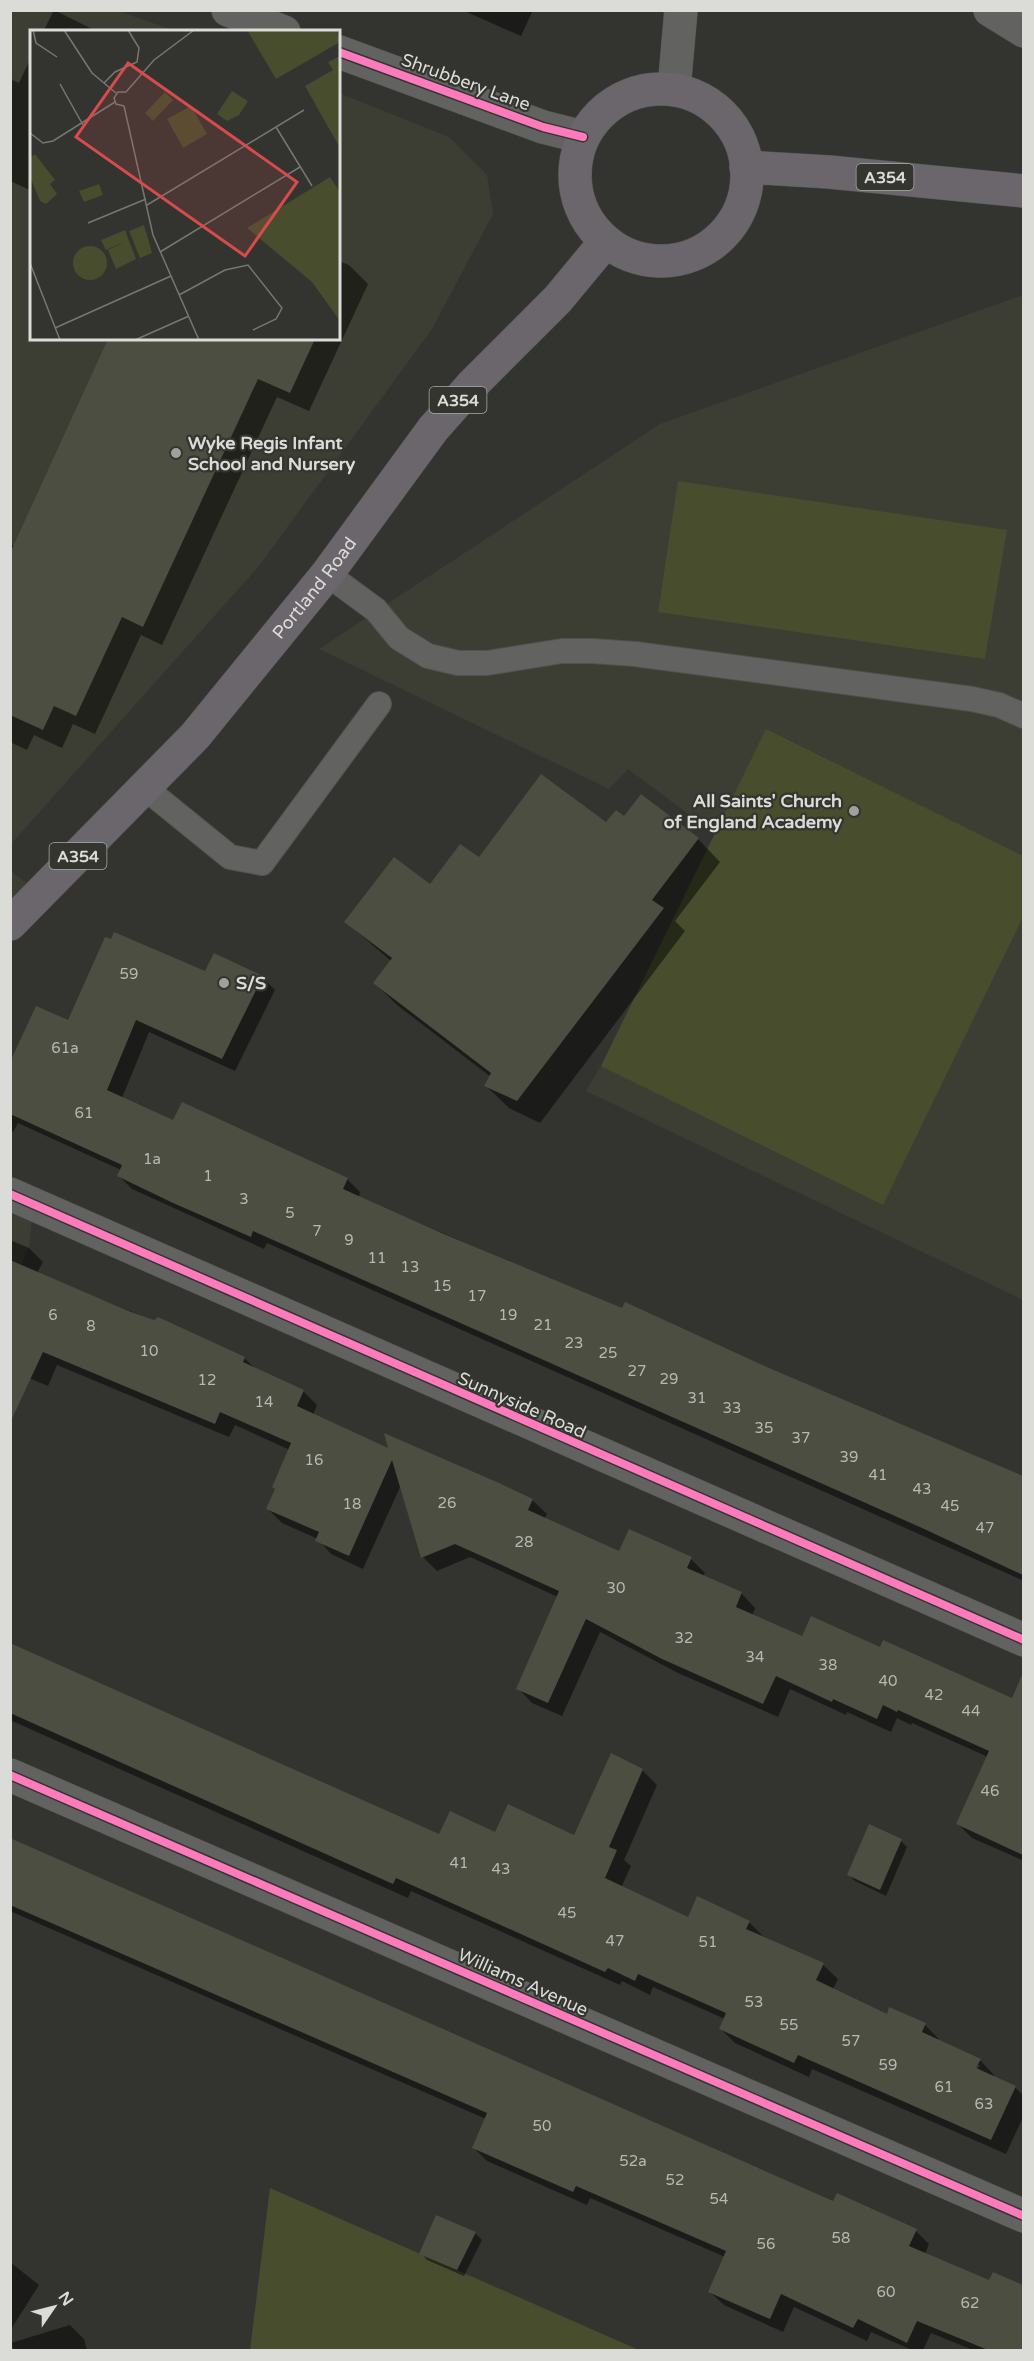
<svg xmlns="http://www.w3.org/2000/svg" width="1034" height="2361" font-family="'Varela Round',sans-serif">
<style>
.built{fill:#3c3e33}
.green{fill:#474d2d}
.shadow{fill:#0007;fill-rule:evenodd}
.building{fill:#4b4e41}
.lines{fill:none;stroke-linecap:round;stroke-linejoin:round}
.lane-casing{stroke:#51524e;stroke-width:26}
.street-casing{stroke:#51524e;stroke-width:34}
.secondary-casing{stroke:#51524e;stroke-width:34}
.highway-casing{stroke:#51524e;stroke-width:34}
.lane{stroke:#626360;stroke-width:24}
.street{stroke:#626360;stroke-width:33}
.secondary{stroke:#626360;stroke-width:33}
.highway{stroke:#6b666c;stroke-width:33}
.cycleway-casing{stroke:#34352f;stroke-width:11}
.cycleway{stroke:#fd7abc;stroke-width:8}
.poi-dot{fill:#a0a19d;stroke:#34352f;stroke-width:2}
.labels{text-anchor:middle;stroke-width:4.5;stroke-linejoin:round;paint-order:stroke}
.number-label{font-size:15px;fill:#b7b8b2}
.shield{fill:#34352f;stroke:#a9aaa5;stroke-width:1.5}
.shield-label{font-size:16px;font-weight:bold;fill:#dbdcd8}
.street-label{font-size:18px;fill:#dbdcd8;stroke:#34352f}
.poi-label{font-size:18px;font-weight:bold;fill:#dbdcd8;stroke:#34352f;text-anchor:start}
.inset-road{fill:none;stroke:#767773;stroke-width:1.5}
.view{fill:#d74c4b;fill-opacity:0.15;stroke:#d74c4b;stroke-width:3}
.inset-edge{fill:none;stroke:#dbdcd8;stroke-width:3}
</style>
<rect width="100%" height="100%" fill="#333430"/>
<g class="built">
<path d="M11 11H119L175 31 32 32V339H339V93L449 137 487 175 493 214 432 329 259 566 11 844Z"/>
<path d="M1023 295V1300L586 1091 601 1066 715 834 628 769 609 789 319 649 660 424Z"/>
<path d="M11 871 29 885 11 904Z"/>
<path d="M11 1208 32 1217 29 1247 11 1287Z"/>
</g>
<g class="green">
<path d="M678 481 1007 530 985 659 658 612Z"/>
<path d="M766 729 1023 856V917L883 1205 601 1066Z"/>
<path d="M270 2188 639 2350H250Z"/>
</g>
<g class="shadow">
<path d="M54 10 98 32H43Z"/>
<path d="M462 10H533L521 36Z"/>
<path d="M32 55V191L10 181V79L19 83Z"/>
<path d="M339 261 349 265 368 284 309 411 277 397 162 645 141 635 95 734 73 724 62 748 34 735 27 750 10 742V544L15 546 159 339H339Z"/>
<path d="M625 818 698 839 720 862 675 921 685 931 540 1123 509 1108 486 1086 491 1077 397 1005 375 983 391 961 346 922 431 886 479 859Z"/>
<path d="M206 973 262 977 275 990 235 1071 149 1032 122 1098 174 1122 347 1179 360 1192 359 1197 622 1310 978 1457 990 1473 1024 1487V1581L267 1243 264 1249 132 1189 118 1175 121 1170 18 1123 13 1132 10 1130V1065L69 1022Z"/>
<path d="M10 1240 29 1248 43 1262 37 1273 244 1358 256 1369 303 1391 317 1405 313 1415 391 1450 532 1500 547 1514 544 1519 620 1553 691 1559 705 1573 703 1576 741 1593 755 1608 752 1616 803 1638 1024 1723V1861L972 1838 958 1824 988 1757 912 1723 911 1725 897 1718 891 1732 847 1712 846 1715 790 1689 778 1717 678 1673 600 1632 562 1716 532 1703 518 1688 558 1597 470 1557 437 1571 423 1557 401 1485 363 1569 331 1554 318 1539 282 1523 268 1509 290 1450 235 1425 229 1437 57 1365 48 1386 10 1370Z"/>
<path d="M10 1645 440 1836 574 1837 642 1770 657 1785 624 1860 631 1866 621 1888 689 1919 749 1922 764 1937 823 1965 838 1979 833 1989 888 2016 925 2025 939 2039 938 2042 980 2060 994 2075 993 2077 1015 2087 1024 2096V2115L1006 2154 812 2069 809 2077 735 2043 721 2029 725 2019 653 1987 650 1995 622 1981 620 1985 411 1891 408 1898 10 1720ZM976 2065H980L974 2076Z"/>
<path d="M10 1841 834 2203 916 2231 929 2244 925 2254 990 2282 994 2274 1024 2287V2350H973L931 2333 923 2350H912L871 2332 867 2341 794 2307 783 2332 724 2305 710 2292 725 2257 590 2198 587 2205 487 2161 473 2147 486 2119 10 1911Z"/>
<path d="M901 1841 907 1847 886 1896 855 1881 849 1875Z"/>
<path d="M475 2233 482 2240 464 2276 427 2260 421 2253Z"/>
<path d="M10 2262 39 2285 10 2331Z"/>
<path d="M70 2325 84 2339 87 2350H14L11 2343Z"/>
</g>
<g class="building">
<path d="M108 339H315L290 393 258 379 143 627 122 617 76 716 54 706 43 730 10 715V553Z"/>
<path d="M541 774 606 822 616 810 624 816 641 794 699 838 652 900 664 908 517 1101 484 1086 491 1073 373 983 392 958 344 922 394 857 430 884 460 844 479 857Z"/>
<path d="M114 932 205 971 214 953 263 976 222 1059 136 1020 107 1090 173 1120 182 1102 348 1178 343 1189 444 1234 622 1308 625 1302 769 1368 1023 1476V1575L922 1528 253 1231 251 1237 173 1203 117 1176 122 1165 10 1114V1062L36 1006 68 1020 105 937 111 939Z"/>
<path d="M10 1260 131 1312 154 1320 158 1317 245 1357 243 1362 304 1390 297 1406 388 1448 384 1433 499 1483 533 1499 528 1510 619 1551 629 1529 692 1557 687 1568 742 1592 736 1607 802 1636 811 1616 880 1647 883 1640 1012 1698 1023 1673V1855L956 1824 989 1751 898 1710 897 1712 883 1705 877 1719 833 1699 832 1702 776 1676 763 1704 662 1659 586 1619 548 1703 516 1689 559 1591 455 1544 421 1558 392 1460 349 1556 315 1541 319 1532 266 1509 275 1489 272 1487 291 1443 220 1412 215 1424 43 1352 10 1423Z"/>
<path d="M10 1643 439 1834 450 1811 495 1832 508 1804 574 1835 611 1753 643 1769 609 1847 617 1850 605 1878 688 1917 697 1896 750 1921 746 1929 824 1963 816 1980 887 2014 889 2007 926 2023 922 2032 981 2059 976 2068 1016 2086 991 2140 798 2055 794 2063 719 2029 726 2013 638 1974 635 1981 608 1968 605 1972 396 1878 393 1884 10 1713Z"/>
<path d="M869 1824 902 1839 880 1890 847 1875Z"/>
<path d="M10 1838 833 2201 837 2193 917 2229 909 2246 989 2280 993 2272 1023 2285V2350H988L917 2321 907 2343 858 2319 853 2328 781 2294 770 2319 708 2292 726 2251 576 2186 573 2192 472 2148 487 2113 10 1905Z"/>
<path d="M436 2215 476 2232 457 2270 419 2254Z"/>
</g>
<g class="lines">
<defs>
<g id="lane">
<path d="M327 574 376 610 399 638 428 656 458 663H487L562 651H592L635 654 972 699 999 705 1024 716"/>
<path d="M145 788 230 857 262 863 379 704"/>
</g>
<g id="street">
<path d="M228 10 284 32"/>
<path d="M990 10 1024 31"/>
<path d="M339 52 543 127 583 137"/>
<path d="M10 1194 1024 1640"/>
<path d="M10 1775 1024 2216"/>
</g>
<path id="secondary" d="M674 89 681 10"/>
<g id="highway">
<circle cx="661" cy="175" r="86"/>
<path d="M746 167 829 172 1024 191"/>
<path id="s1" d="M10 924 195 736 327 574 433 429 472 385 558 299 606 241"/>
</g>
</defs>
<use href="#lane" class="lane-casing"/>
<use href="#street" class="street-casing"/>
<use href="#secondary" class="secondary-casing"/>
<use href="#highway" class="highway-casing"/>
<use href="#lane" class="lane"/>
<use href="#street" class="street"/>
<use href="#secondary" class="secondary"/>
<use href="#highway" class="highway"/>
<defs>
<g id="cycleway">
<path d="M339 52 543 127 583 137"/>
<path d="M10 1194 1024 1640"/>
<path d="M10 1775 1024 2216"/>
</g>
</defs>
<use href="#cycleway" class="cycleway-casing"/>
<use href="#cycleway" class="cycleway"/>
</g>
<g class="poi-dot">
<circle cx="176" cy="453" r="6"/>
<circle cx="854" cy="811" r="6"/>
<circle cx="224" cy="983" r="6"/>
</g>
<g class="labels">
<g class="number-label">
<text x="129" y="979">59</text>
<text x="65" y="1053">61a</text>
<text x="84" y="1118">61</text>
<text x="152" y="1164">1a</text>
<text x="208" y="1181">1</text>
<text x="244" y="1204">3</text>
<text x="290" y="1218">5</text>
<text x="317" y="1236">7</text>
<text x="349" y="1245">9</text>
<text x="377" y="1263">11</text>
<text x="410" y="1272">13</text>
<text x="442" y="1291">15</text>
<text x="477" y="1301">17</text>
<text x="53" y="1320">6</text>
<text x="508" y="1320">19</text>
<text x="543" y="1330">21</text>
<text x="91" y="1331">8</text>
<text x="574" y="1348">23</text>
<text x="149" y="1356">10</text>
<text x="608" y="1358">25</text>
<text x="637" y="1376">27</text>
<text x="669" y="1384">29</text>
<text x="207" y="1385">12</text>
<text x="697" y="1403">31</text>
<text x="264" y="1407">14</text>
<text x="732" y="1413">33</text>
<text x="764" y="1433">35</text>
<text x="801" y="1443">37</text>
<text x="849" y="1462">39</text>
<text x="314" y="1465">16</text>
<text x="878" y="1480">41</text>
<text x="922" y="1494">43</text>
<text x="447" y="1508">26</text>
<text x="352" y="1509">18</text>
<text x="950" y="1511">45</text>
<text x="985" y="1533">47</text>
<text x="524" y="1547">28</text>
<text x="616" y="1593">30</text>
<text x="684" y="1643">32</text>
<text x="755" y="1662">34</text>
<text x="828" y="1670">38</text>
<text x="888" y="1686">40</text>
<text x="934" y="1700">42</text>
<text x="971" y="1716">44</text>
<text x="990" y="1796">46</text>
<text x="459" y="1868">41</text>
<text x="501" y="1874">43</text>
<text x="567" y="1918">45</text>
<text x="615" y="1946">47</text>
<text x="708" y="1947">51</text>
<text x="754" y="2007">53</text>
<text x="789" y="2030">55</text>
<text x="851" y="2046">57</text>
<text x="888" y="2070">59</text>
<text x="944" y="2092">61</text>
<text x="984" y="2109">63</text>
<text x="542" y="2131">50</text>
<text x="633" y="2166">52a</text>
<text x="675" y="2185">52</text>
<text x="719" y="2204">54</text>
<text x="841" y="2243">58</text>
<text x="766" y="2249">56</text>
<text x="886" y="2297">60</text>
<text x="970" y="2308">62</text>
</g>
<g class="shield">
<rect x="856.5" y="164" width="57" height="26" rx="4.5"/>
<rect x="429.5" y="387" width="57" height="26" rx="4.5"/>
<rect x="49.5" y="843" width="57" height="26" rx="4.5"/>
</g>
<g class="shield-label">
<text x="885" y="183">A354</text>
<text x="458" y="406">A354</text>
<text x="78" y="862">A354</text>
</g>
<g class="street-label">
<text transform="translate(466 82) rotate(20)" y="6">Shrubbery Lane</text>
<text dy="6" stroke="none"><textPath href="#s1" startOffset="454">Portland Road</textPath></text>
<text transform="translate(522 1405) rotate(24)" y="6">Sunnyside Road</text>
<text transform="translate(523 1982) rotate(24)" y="6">Williams Avenue</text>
</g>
<g class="poi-label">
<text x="188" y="449">Wyke Regis Infant<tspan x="188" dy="21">School and Nursery</tspan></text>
<text x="842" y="807" text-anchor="end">All Saints' Church<tspan x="842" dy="21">of England Academy</tspan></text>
<text x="236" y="989">S/S</text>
</g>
</g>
<g transform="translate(30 30)">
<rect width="310" height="310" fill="#333430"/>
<path d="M217 0H307L310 12 246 49ZM310 26V118L275 56 303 40 298 32ZM202 61 218 71 209 85 197 91 187 84ZM135 62 143 70 123 91 115 83ZM161 76 177 104 153 118 137 89ZM5 124 25 150 20 154 27 164 16 174 10 171 0 147V128ZM300 147 310 162V291L282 252 217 198ZM69 154 73 165 54 172 49 161ZM114 195 122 223 110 228 99 201ZM95 200 106 229 86 239 78 220 96 211 76 220 71 210ZM43 233a17 17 0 1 1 34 0a17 17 0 1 1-34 0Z" fill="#474d2d"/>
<path class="inset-road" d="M3 0 6 13 27 27M34 0 62 43 86 63M74 53 85 42 107 32 109 18 98 0M30 54 53 95M96 62 124 30 164 0M94 76 123 205 169 310M94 76 86 74 84 68 88 62H96M246 97 282 156M0 103 13 113 23 111 85 72M117 175 274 80M58 193 116 169M130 222 270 137M0 233 30 310M149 265 195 240 218 235 252 278 246 289 223 300M25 298 141 246M105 310 159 286"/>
<path class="view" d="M98 33 267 152 215 226 46 107Z"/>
<rect width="310" height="310" class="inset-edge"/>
</g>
<rect width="1034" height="2361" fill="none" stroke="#dbdcd8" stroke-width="24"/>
<g transform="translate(54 2307) rotate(55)" stroke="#34352f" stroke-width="4.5" paint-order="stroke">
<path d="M0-4.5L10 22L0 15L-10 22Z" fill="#dbdcd8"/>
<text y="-9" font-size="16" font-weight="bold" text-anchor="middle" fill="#dbdcd8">N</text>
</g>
</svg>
